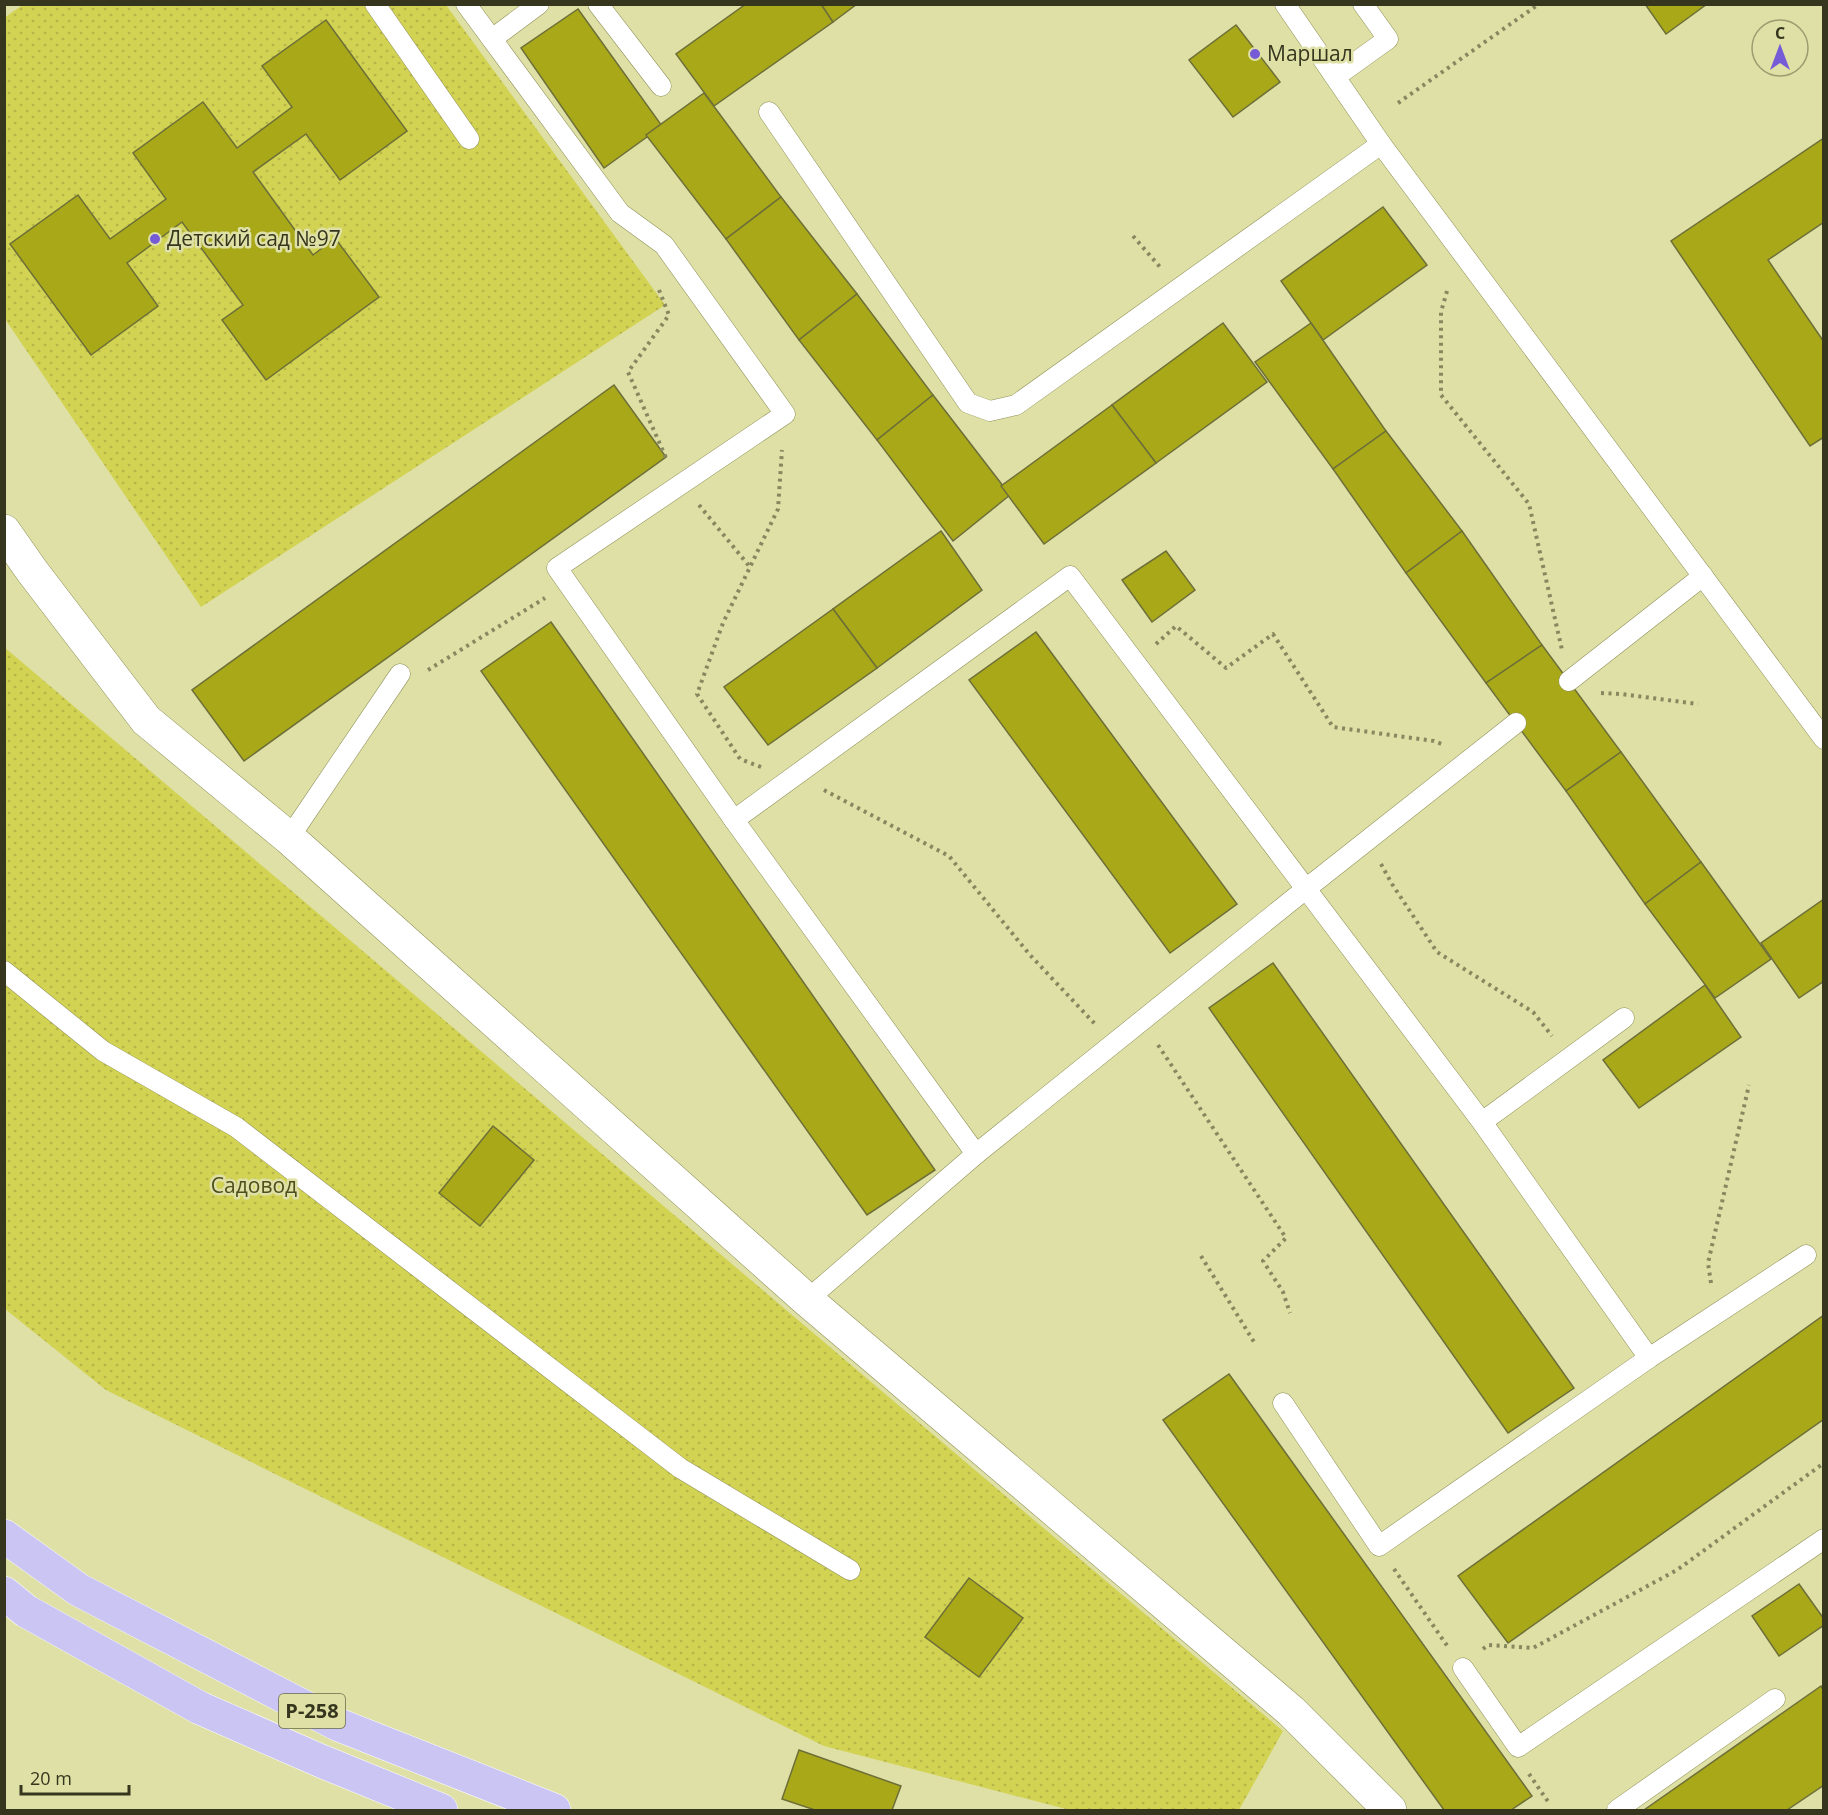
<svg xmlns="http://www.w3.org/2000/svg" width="1828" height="1815" font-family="'Open Sans',sans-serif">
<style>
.grass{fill:url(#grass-dots)}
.building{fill:#a8a819;stroke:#6e6f38;stroke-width:1.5}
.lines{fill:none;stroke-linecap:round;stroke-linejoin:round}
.lane-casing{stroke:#8f9058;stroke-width:21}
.street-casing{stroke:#8f9058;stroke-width:34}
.primary-casing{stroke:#fff;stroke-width:34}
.path{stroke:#878860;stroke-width:4;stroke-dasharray:3 4.5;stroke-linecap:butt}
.lane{stroke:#fff;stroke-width:20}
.street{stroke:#fff;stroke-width:33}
.primary{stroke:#cbc5f4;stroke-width:33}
.poi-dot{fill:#765bd6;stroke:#dee0a5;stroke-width:2}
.labels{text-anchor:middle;stroke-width:5;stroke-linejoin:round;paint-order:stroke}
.shield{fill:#dee0a5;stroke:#686947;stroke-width:1.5}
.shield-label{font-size:20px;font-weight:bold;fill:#36361f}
.poi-label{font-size:21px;fill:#36361f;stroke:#dee0a5;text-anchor:start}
.park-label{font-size:21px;fill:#4f4f1d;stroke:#dee0a5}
</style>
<defs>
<pattern id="grass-dots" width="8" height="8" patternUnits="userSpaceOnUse" patternTransform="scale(1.5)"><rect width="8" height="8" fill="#d2d253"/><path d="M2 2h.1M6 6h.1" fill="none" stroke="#b5b548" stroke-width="1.8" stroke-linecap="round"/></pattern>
</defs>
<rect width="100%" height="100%" fill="#dee0a5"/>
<g class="grass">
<path d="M24 4 446 5 665 305 201 607 5 319 4 18Z"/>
<path d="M4 647 1283 1731 1239 1810H1070L824 1746 106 1390 5 1309Z"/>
</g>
<g class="building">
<path d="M746 4H821L833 22 714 106 676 54Z"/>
<path d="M821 4H857L833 22Z"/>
<path d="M1645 4H1707L1666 34Z"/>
<path d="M578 9 662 126 604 168 521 48Z"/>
<path d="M326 20 407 131 340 180 306 134 253 172 313 255 335 238 379 297 266 380 222 320 243 305 182 222 127 263 158 306 91 355 10 244 78 195 110 239 166 199 133 153 203 102 237 148 292 107 262 66Z"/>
<path d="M1236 25 1280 82 1233 117 1189 60Z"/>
<path d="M704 93 781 197 726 239 646 135Z"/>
<path d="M1824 138V222L1768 260 1824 342V437L1810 446 1671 241Z"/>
<path d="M781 197 857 294 799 340 726 239Z"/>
<path d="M1383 207 1427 265 1323 340 1281 281Z"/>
<path d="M857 294 933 395 877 440 799 340Z"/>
<path d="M1223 323 1267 382 1156 463 1112 405Z"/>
<path d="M1311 323 1386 431 1333 469 1255 362Z"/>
<path d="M614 385 666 457 244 761 192 690Z"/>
<path d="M933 395 1010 495 953 541 877 440Z"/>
<path d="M1112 405 1156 463 1044 544 1001 486Z"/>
<path d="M1386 431 1462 531 1406 573 1333 469Z"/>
<path d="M941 531 982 590 877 668 833 609Z"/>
<path d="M1462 531 1542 645 1486 683 1406 573Z"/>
<path d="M1166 551 1195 590 1152 622 1122 580Z"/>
<path d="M833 609 877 668 768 745 724 687Z"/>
<path d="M551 622 935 1170 867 1215 481 671Z"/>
<path d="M1036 632 1237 904 1170 953 969 680Z"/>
<path d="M1542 645 1621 752 1566 791 1486 683Z"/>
<path d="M1621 752 1701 862 1645 904 1566 791Z"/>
<path d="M1701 862 1771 959 1715 998 1645 904Z"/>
<path d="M1824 899V981L1799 998 1761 943Z"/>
<path d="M1273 963 1574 1388 1508 1433 1209 1008Z"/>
<path d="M1705 985 1741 1037 1639 1108 1603 1060Z"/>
<path d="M493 1126 534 1160 480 1226 439 1193Z"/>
<path d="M1824 1315V1419L1508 1643 1458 1576Z"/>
<path d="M1229 1374 1532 1796 1511 1810H1444L1163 1420Z"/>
<path d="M969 1578 1023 1618 979 1677 925 1637Z"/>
<path d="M1799 1584 1824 1619V1625L1779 1656 1752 1616Z"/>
<path d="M1821 1686 1824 1691V1785L1787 1810H1644Z"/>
<path d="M799 1750 901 1786 892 1810H815L782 1799Z"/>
</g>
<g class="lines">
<defs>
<g id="lane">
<path d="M375 4 469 139"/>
<path d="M466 4 620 213 664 245 785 414 557 568 734 820 976 1154"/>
<path d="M598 4 661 86"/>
<path d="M1285 4 1381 144 1824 739"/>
<path d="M492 39 539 4"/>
<path d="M1335 77 1388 39 1363 4"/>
<path d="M769 112 968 403 990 411 1016 405 1381 144"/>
<path d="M1569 681 1703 576"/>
<path d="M734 820 1070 576 1482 1122 1624 1018"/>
<path d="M289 838 400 674"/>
<path d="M4 971 103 1051 236 1127 680 1468 850 1570"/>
<path d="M1482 1122 1649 1358"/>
<path d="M807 1300 976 1154 1307 888 1516 723"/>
<path d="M1283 1403 1379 1546 1649 1358 1806 1255"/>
<path d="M1463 1668 1518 1747 1824 1539"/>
<path d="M1617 1810 1775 1699"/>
</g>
<path id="street" d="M4 531 32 571 146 720 289 838 807 1300 1291 1711 1390 1810"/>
<g id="primary">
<path d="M4 1536 79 1590 339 1725 554 1810"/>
<path d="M4 1593 26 1611 200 1708 321 1761 441 1810"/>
</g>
</defs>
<use href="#lane" class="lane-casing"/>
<use href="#street" class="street-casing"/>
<use href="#primary" class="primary-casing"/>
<g class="path">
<path d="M1398 103 1539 4"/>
<path d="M1133 236 1160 267"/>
<path d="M659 290 669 315 628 372 667 460"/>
<path d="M1447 291 1441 312V395L1529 504 1562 650"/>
<path d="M699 505 750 567"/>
<path d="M1156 644 1176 626 1226 668 1273 634 1333 727 1434 741 1444 745"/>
<path d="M428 670 545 598"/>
<path d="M1601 693 1621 694 1698 704"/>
<path d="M761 767 740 759 697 694 723 623 778 509 782 450"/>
<path d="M824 790 949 856 1030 955 1095 1024"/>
<path d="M1381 864 1392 884 1437 952 1533 1012 1552 1036"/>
<path d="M1158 1045 1286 1238 1263 1261 1283 1292 1290 1313"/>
<path d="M1201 1256 1254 1342"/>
<path d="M1711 1283 1708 1263 1749 1085"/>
<path d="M1394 1569 1448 1647"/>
<path d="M1483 1649 1488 1645 1533 1648 1677 1570 1824 1463"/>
<path d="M1529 1774 1549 1803"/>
</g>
<use href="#lane" class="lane"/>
<use href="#street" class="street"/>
<use href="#primary" class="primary"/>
</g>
<g class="poi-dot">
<circle cx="1255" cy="54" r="6"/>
<circle cx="155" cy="239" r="6"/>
</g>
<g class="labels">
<rect class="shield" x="279" y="1694" width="66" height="34" rx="4.5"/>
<g class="shield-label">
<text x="312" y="1718">Р-258</text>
</g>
<g class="poi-label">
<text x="1267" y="61">Маршал</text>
<text x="167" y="246">Детский сад №97</text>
</g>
<g class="park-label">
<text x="254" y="1193">Садовод</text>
</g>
</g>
<rect width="1828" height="1815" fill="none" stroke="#36361f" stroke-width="12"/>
<g transform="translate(1780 48)"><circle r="28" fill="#dee0a5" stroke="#9b9c6f" stroke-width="1.5"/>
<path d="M0-4.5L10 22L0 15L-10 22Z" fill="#765bd6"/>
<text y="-9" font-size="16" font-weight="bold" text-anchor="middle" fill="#36361f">С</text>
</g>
<path d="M21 1785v9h108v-9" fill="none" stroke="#36361f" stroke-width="3"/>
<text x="30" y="1785" font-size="18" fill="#36361f" stroke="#dee0a5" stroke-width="4.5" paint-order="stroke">20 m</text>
</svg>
